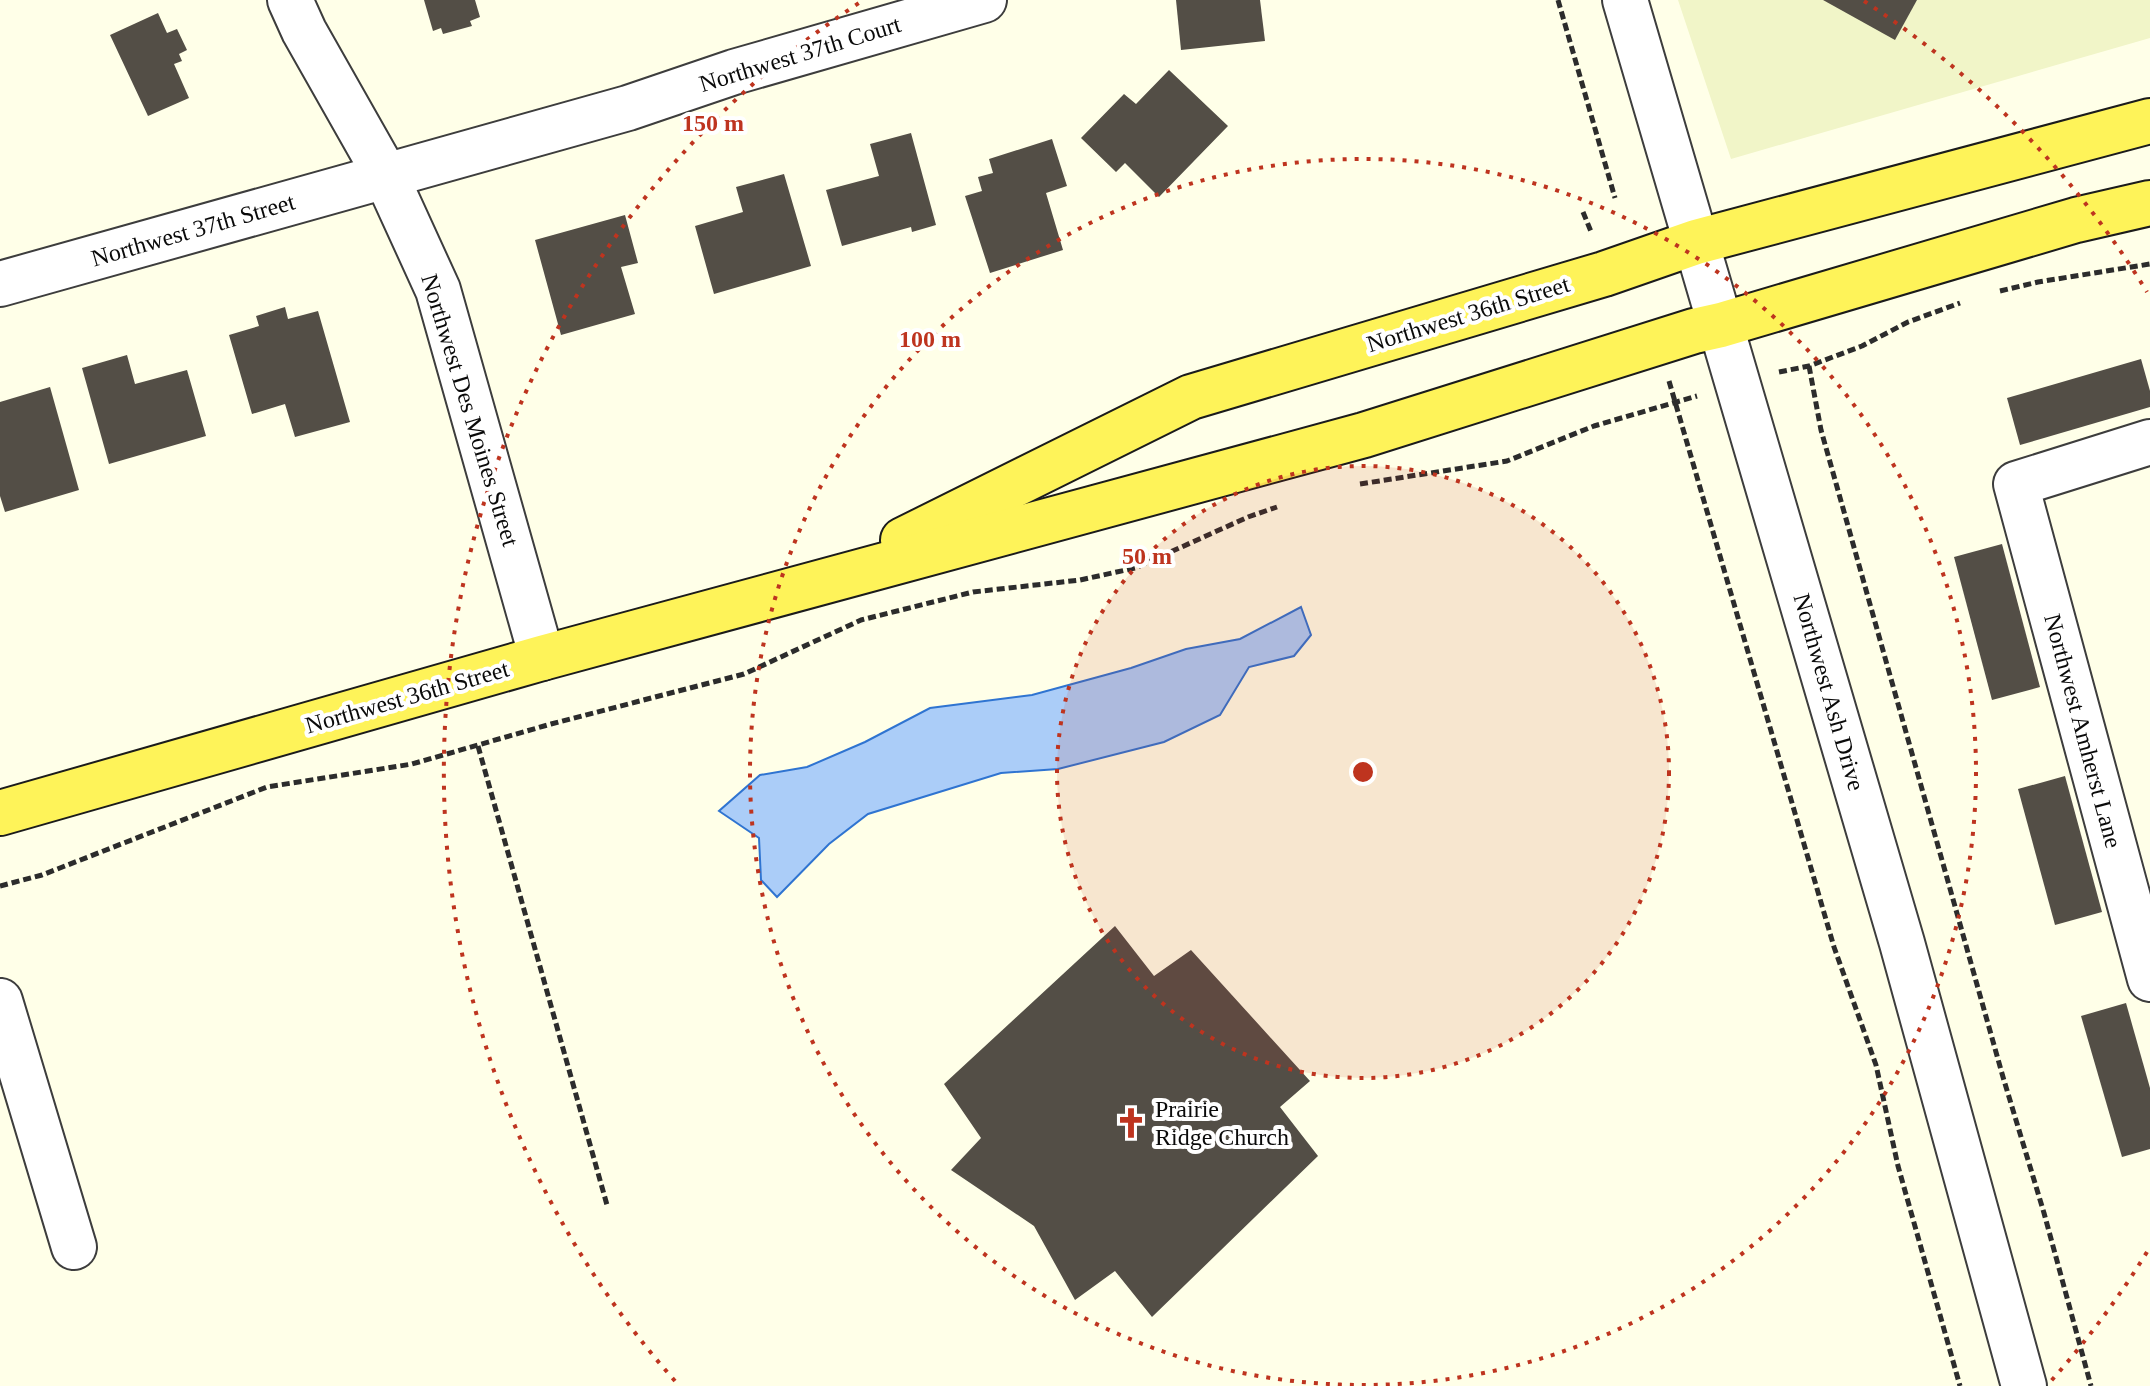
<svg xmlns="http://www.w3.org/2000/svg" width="2150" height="1386" font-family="'Times New Roman',serif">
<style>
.farmland{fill:#f1f5c8}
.water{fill:#abcdf8;stroke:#2f74d1;stroke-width:2}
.building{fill:#534e46}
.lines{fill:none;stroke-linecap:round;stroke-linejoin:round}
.minor-casing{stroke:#3d3d3d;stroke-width:48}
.major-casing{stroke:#1b1b1b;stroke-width:48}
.path{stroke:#2c2c2c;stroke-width:5;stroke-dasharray:8 4;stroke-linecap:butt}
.minor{stroke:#fff;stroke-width:44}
.major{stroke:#fef359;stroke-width:44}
.ring{fill:none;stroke:#be341f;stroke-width:4;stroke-dasharray:4 8}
.labels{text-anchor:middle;stroke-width:8;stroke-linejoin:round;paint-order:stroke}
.street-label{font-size:24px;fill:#0a0a0a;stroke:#fff}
.poi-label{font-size:24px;fill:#0a0a0a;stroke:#fff;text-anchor:start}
.centre{fill:#be341f;stroke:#fff;stroke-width:4}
.ring-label{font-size:24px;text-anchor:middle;font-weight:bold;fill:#be341f;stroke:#fff;stroke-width:8;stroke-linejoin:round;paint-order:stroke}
</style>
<rect width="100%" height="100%" fill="#ffffe8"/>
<path class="farmland" d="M1678 0H2150V38L1731 159Z"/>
<path class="water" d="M1301 607 1311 635 1294 656 1249 667 1220 715 1164 742 1058 769 1001 773 868 814 829 844 777 897 761 880 759 838 719 811 760 775 807 767 865 742 930 708 1032 695 1131 668 1186 649 1240 639Z"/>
<g class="building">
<path d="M424 0H475L480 17 470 21 472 26 443 34 441 28 433 31Z"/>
<path d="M1176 0H1260L1265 41 1181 50Z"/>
<path d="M1823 0H1917L1895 40Z"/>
<path d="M158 13 167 33 177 29 187 50 179 54 182 61 174 64 189 98 148 116 110 35Z"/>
<path d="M1169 70 1228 126 1159 197 1125 163 1116 172 1081 138 1124 94 1136 104Z"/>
<path d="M911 133 936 225 912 232 911 227 842 246 826 190 879 176 870 144Z"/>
<path d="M1052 139 1067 186 1046 193 1063 250 990 273 965 196 982 191 978 177 993 173 989 159Z"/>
<path d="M784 174 811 266 714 294 695 226 743 212 736 187Z"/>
<path d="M625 215 638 263 621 267 635 314 561 335 535 240Z"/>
<path d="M285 307 288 319 318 311 350 422 295 437 285 404 252 414 229 335 259 326 256 316Z"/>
<path d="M127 355 135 384 187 370 206 436 109 464 82 368Z"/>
<path d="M2141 359 2150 391V407L2020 445 2007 398Z"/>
<path d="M50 387 79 490 5 512 0 496V402Z"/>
<path d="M2002 544 2040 687 1992 700 1954 557Z"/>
<path d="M2065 776 2102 912 2055 925 2018 789Z"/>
<path d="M1115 926 1154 976 1191 950 1310 1081 1280 1107 1318 1156 1152 1317 1115 1271 1075 1300 1034 1226 951 1170 981 1138 944 1084Z"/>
<path d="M2126 1003 2150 1088V1149L2122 1157 2081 1016Z"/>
</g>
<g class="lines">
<defs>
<g id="minor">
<path d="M290 0 304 31 385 174 438 290 542 658"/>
<path d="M1625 0 1902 943 2024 1386"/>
<path d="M0 284 628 108 734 72 984 0"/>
<path d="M2150 442 2016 484 2150 979"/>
<path d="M0 1001 74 1247"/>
</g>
<g id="major">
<path d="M903 540 1191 397 1604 274 1696 242 2150 121"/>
<path d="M0 813 542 658 1364 435 1694 331 1721 325 2076 220 2150 203"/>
</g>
</defs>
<use href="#minor" class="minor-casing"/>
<use href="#major" class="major-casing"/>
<g class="path">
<path d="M1558 0 1615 198"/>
<path d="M1583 212 1592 234"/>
<path d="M2000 291 2038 282 2150 264"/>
<path d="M1809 366 1821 430 2003 1077 2044 1213 2091 1386"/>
<path d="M1779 372 1809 366 1862 346 1908 322 1960 303"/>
<path d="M1669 381 1834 947 1876 1065 1898 1166 1960 1386"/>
<path d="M1360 484 1507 461 1594 426 1697 396"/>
<path d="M478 746 607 1205"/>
<path d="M0 886 42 875 267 787 412 764 551 724 744 674 861 620 973 592 1080 580 1135 568 1248 517 1277 507"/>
</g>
<use href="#minor" class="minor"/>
<use href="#major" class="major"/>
</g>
<circle cx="1363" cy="772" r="306" fill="#be341f" fill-opacity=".12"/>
<g class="ring">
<circle cx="1363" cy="772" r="306"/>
<circle cx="1363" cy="772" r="613"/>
<path d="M2147 1252A919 919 0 0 1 2051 1381M675 1381A919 919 0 0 1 862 1M1864 1A919 919 0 0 1 2147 292"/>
</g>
<defs>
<symbol id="church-bare" viewBox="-9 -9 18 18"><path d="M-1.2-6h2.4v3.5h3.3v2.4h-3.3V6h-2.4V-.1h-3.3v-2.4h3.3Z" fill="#be341f" stroke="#fff" stroke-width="2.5" paint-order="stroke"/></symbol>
</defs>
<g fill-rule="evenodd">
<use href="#church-bare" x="1109" y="1101" width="44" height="44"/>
</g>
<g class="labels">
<g class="street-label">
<text transform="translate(800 54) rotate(-17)" y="8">Northwest 37th Court</text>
<text transform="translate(193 230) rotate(-16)" y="8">Northwest 37th Street</text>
<text transform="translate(1468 314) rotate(-17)" y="8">Northwest 36th Street</text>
<text transform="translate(470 410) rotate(73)" y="8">Northwest Des Moines Street</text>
<text transform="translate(1829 692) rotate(74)" y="8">Northwest Ash Drive</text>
<text transform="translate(407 697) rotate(-16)" y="8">Northwest 36th Street</text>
<text transform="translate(2083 731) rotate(75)" y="8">Northwest Amherst Lane</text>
</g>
<g class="poi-label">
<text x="1155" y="1117">Prairie<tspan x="1155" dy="28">Ridge Church</tspan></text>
</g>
</g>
<circle cx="1363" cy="772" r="12" class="centre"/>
<g class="ring-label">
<text x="713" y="131">150 m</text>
<text x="930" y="347">100 m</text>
<text x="1147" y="564">50 m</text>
</g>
</svg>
